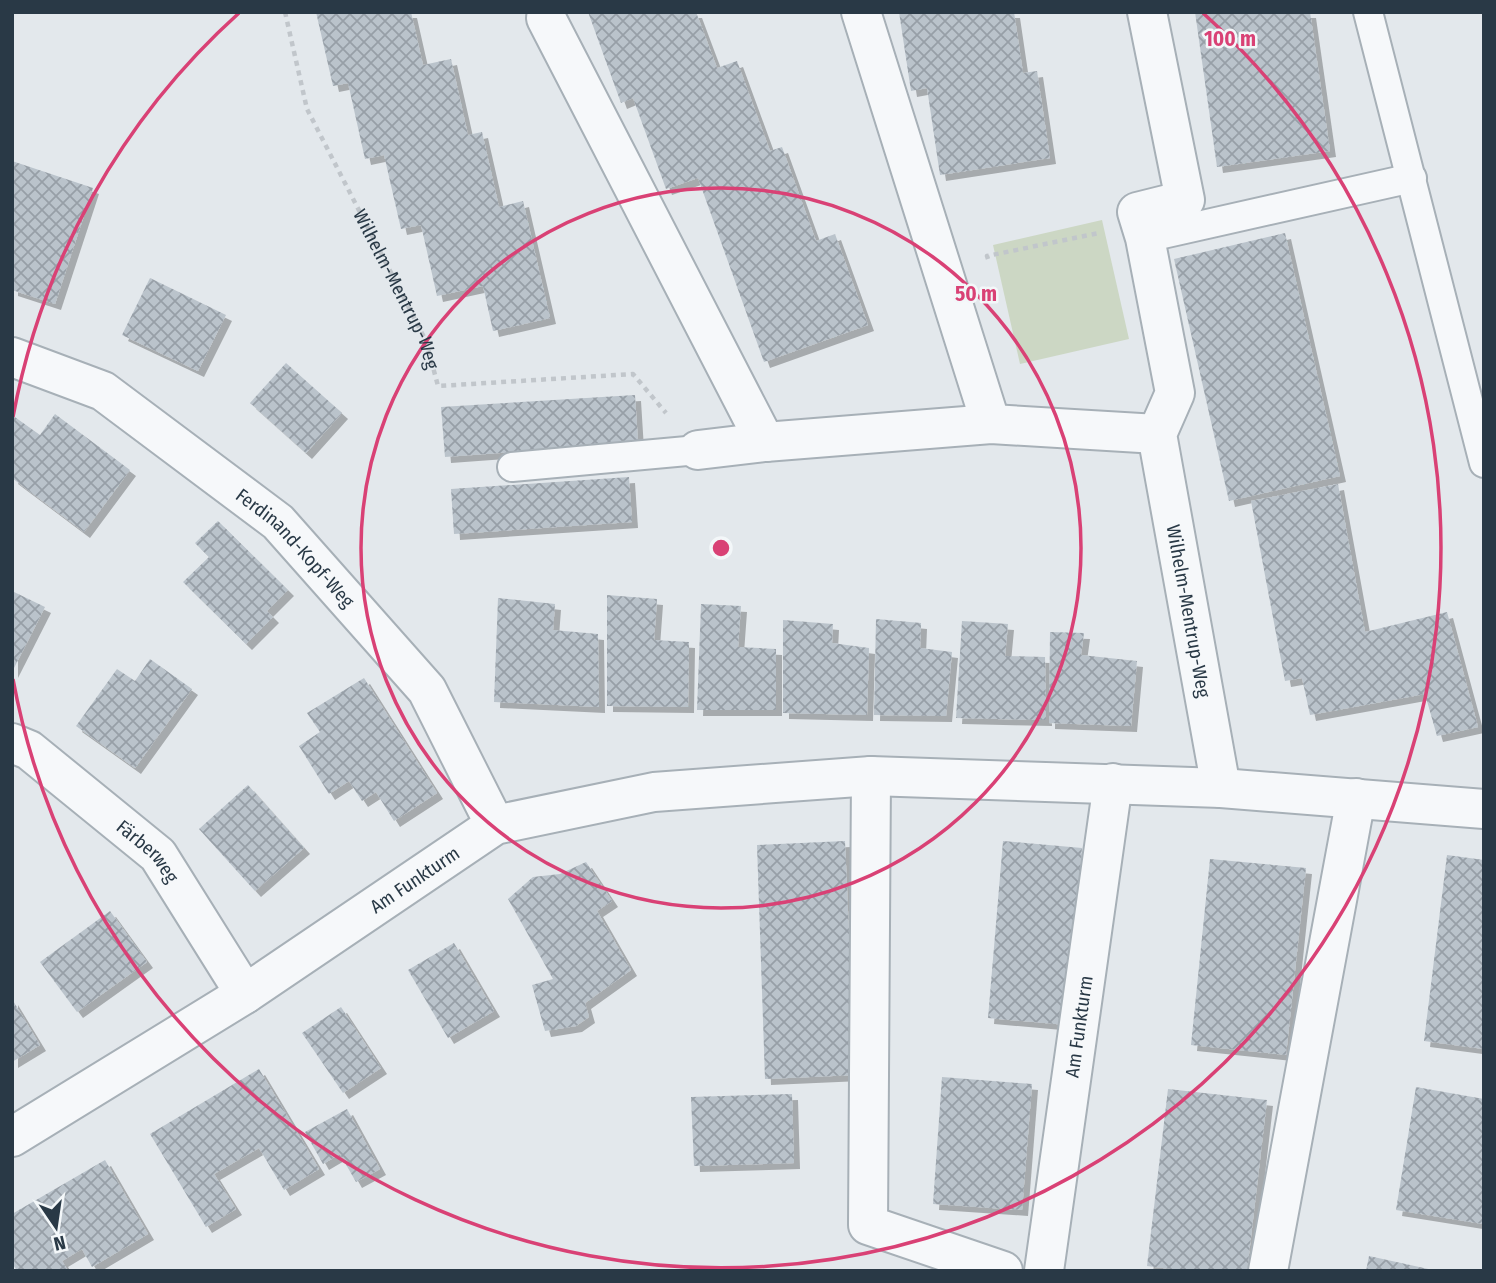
<svg xmlns="http://www.w3.org/2000/svg" width="1496" height="1283" font-family="'Fira Sans Condensed',sans-serif">
<style>
.park{fill:#ccd7c4}
.building{fill:url(#building-cross-hatch);filter:url(#shadow)}
.lines{fill:none;stroke-linecap:round;stroke-linejoin:round}
.service-casing{stroke:#a7b0b7;stroke-width:32}
.minor-casing{stroke:#a7b0b7;stroke-width:42}
.path{stroke:#c1c6cb;stroke-width:4.5;stroke-dasharray:5 5;stroke-linecap:butt}
.service{stroke:#f6f8fa;stroke-width:28}
.minor{stroke:#f6f8fa;stroke-width:38}
.ring{fill:none;stroke:#d94175;stroke-width:3.5}
.labels{text-anchor:middle;stroke-width:5;stroke-linejoin:round;paint-order:stroke}
.street-label{font-size:19px;fill:#293946;stroke:#f3f7f9}
.centre{fill:#d94175;stroke:#f3f7f9;stroke-width:3.5}
.ring-label{font-size:21px;text-anchor:middle;font-weight:bold;fill:#d94175;stroke:#f3f7f9;stroke-width:5;stroke-linejoin:round;paint-order:stroke}
</style>
<defs>
<pattern id="building-cross-hatch" width="8" height="8" patternUnits="userSpaceOnUse" patternTransform="scale(1.75)"><rect width="8" height="8" fill="#bac3cb"/><path d="M0 0l8 8M0 8l8-8" fill="none" stroke="#979fa7"/></pattern>
<filter id="shadow"><feDropShadow dx="6" dy="6" stdDeviation="0" flood-color="#0004"/></filter>
</defs>
<rect width="100%" height="100%" fill="#e3e8ec"/>
<path class="park" d="M1102 220 1129 339 1020 364 993 245Z"/>
<g class="building">
<path d="M316 12H411L423 65 451 59 468 135 482 132 499 207 523 201 550 318 493 331 483 286 437 296 421 225 401 229 384 155 365 159 348 83 333 86Z"/>
<path d="M588 12H696L717 68 737 61 770 151 782 147 816 241 835 234 868 325 764 362 698 178 666 189 633 98 621 103Z"/>
<path d="M899 12H1014L1023 73 1037 71 1050 158 940 175 927 88 911 91Z"/>
<path d="M1195 12H1310L1330 151 1217 167Z"/>
<path d="M12 161 93 188 55 304 12 290Z"/>
<path d="M1285 233 1340 476 1229 501 1174 259Z"/>
<path d="M150 278 226 315 198 371 122 335Z"/>
<path d="M286 363 342 413 306 453 250 403Z"/>
<path d="M635 395 638 443 445 457 441 407Z"/>
<path d="M55 414 130 470 84 532 12 478V415L40 435Z"/>
<path d="M629 477 632 522 454 534 451 489Z"/>
<path d="M1338 484 1365 632 1447 612 1478 727 1437 736 1425 694 1310 715 1302 678 1285 681 1251 501Z"/>
<path d="M218 521 288 590 267 611 273 617 246 644 183 582 209 557 195 543Z"/>
<path d="M12 591 45 607 12 672Z"/>
<path d="M607 595 657 599 654 640 689 642 688 707 607 706Z"/>
<path d="M498 598 555 604 553 630 598 634 599 707 494 702Z"/>
<path d="M701 604 741 606 738 647 776 649V710H697Z"/>
<path d="M876 619 921 623 920 648 952 652 946 716 874 715Z"/>
<path d="M783 620 833 624 832 643 869 648 867 715 783 713Z"/>
<path d="M962 621 1008 624 1005 656 1045 657 1046 720 956 718Z"/>
<path d="M1050 632 1084 633 1081 655 1137 661 1131 726 1049 723Z"/>
<path d="M150 659 192 689 135 768 76 726 117 669 135 681Z"/>
<path d="M364 678 437 793 394 821 376 792 362 801 349 781 329 794 299 746 320 732 307 713Z"/>
<path d="M248 785 304 848 255 891 199 829Z"/>
<path d="M845 841 855 1075 765 1079 757 845Z"/>
<path d="M1003 841 1082 848 1067 1025 988 1018Z"/>
<path d="M1447 855 1484 860V1049L1424 1041Z"/>
<path d="M1210 859 1306 868 1286 1055 1191 1045Z"/>
<path d="M586 862 612 901 597 911 631 970 585 1003 589 1017 576 1026 545 1031 532 985 553 979 508 899 533 877 560 874Z"/>
<path d="M110 911 147 962 77 1012 40 962Z"/>
<path d="M454 943 494 1011 448 1038 408 970Z"/>
<path d="M12 999 40 1045 12 1062Z"/>
<path d="M341 1007 381 1068 343 1093 302 1033Z"/>
<path d="M259 1069 319 1169 284 1190 259 1148 214 1174 236 1209 206 1227 150 1134Z"/>
<path d="M942 1077 1032 1084 1022 1210 933 1204Z"/>
<path d="M1416 1087 1484 1099 1483 1224 1396 1210Z"/>
<path d="M1168 1089 1267 1100 1247 1271H1187L1147 1266Z"/>
<path d="M792 1094 794 1163 694 1166 691 1097Z"/>
<path d="M347 1109 380 1169 356 1182 340 1154 323 1164 305 1132Z"/>
<path d="M105 1160 148 1234 92 1267 82 1249 62 1261 68 1271H17L12 1263V1214Z"/>
<path d="M1369 1256 1433 1270 1432 1271H1366Z"/>
</g>
<g class="lines">
<defs>
<g id="service">
<path d="M1368 12 1484 463"/>
<path d="M1145 238 1412 178"/>
<path d="M512 467 698 450"/>
</g>
<g id="minor">
<path d="M861 12 991 424"/>
<path id="s2" d="M1147 12 1185 200 1137 212 1145 238 1175 393 1157 434 1221 788"/>
<path d="M546 18 765 442"/>
<path id="s3" d="M12 357 103 391 278 522 427 690 495 825"/>
<path d="M698 450 765 442 991 424 1157 434"/>
<path id="s4" d="M12 743 29 750 158 855 245 994"/>
<path d="M871 776 868 1225 1003 1271"/>
<path id="s5" d="M12 1137 245 994 495 825 654 792 871 776 1221 788 1484 809"/>
<path id="s6" d="M1044 1271 1113 783"/>
<path d="M1268 1271 1356 798"/>
</g>
</defs>
<use href="#service" class="service-casing"/>
<use href="#minor" class="minor-casing"/>
<g class="path">
<path id="s1" d="M285 12 307 109 426 341 438 386 633 374 666 413"/>
<path d="M988 259 987 256 1099 233"/>
</g>
<use href="#service" class="service"/>
<use href="#minor" class="minor"/>
</g>
<g class="ring">
<circle cx="721" cy="548" r="360"/>
<path d="M13 417A720 720 0 0 1 239 13M1203 13A720 720 0 1 1 13 679"/>
</g>
<g class="labels">
<g class="street-label">
<text dy="7" stroke="none"><textPath href="#s1" startOffset="301">Wilhelm-Mentrup-Weg</textPath></text>
<text dy="7" stroke="none"><textPath href="#s3" startOffset="346">Ferdinand-Kopf-Weg</textPath></text>
<text dy="7" stroke="none"><textPath href="#s2" startOffset="651">Wilhelm-Mentrup-Weg</textPath></text>
<text dy="7" stroke="none"><textPath href="#s4" startOffset="175">Färberweg</textPath></text>
<text dy="7" stroke="none"><textPath href="#s5" startOffset="478">Am Funkturm</textPath></text>
<text dy="7" stroke="none"><textPath href="#s6" startOffset="247">Am Funkturm</textPath></text>
</g>
</g>
<circle cx="721" cy="548" r="10" class="centre"/>
<g class="ring-label">
<text x="1230" y="46">100 m</text>
<text x="976" y="301">50 m</text>
</g>
<rect width="1496" height="1283" fill="none" stroke="#293946" stroke-width="28"/>
<g transform="translate(56 1227) rotate(167)" stroke="#f3f7f9" stroke-width="5" paint-order="stroke">
<path d="M0-5L12 26L0 18L-12 26Z" fill="#293946"/>
<text y="-10" font-size="19" font-weight="bold" text-anchor="middle" fill="#293946">N</text>
</g>
</svg>
